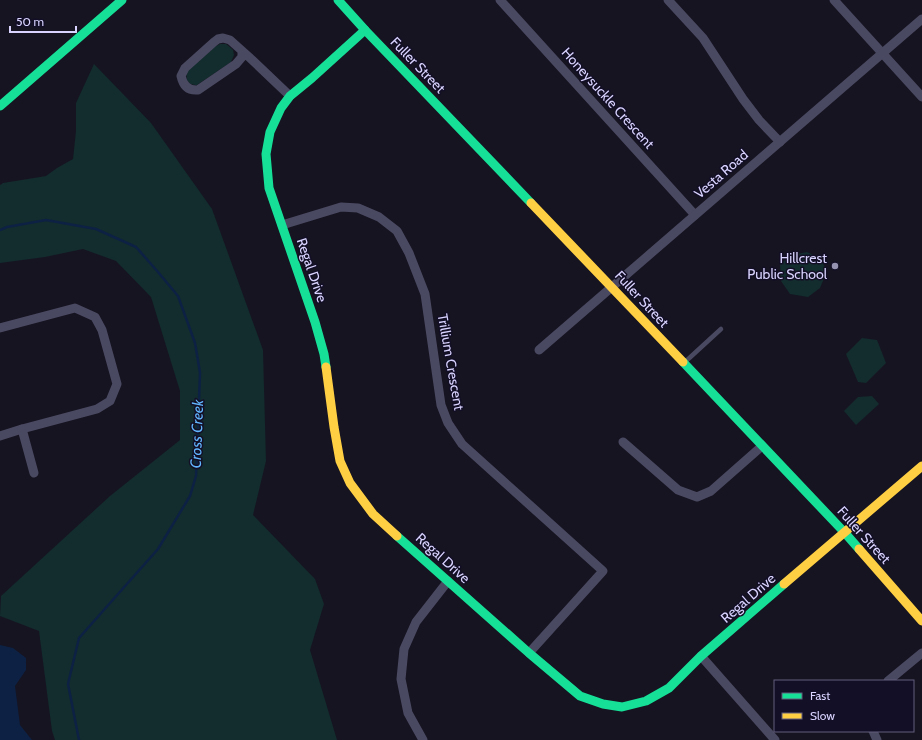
<svg xmlns="http://www.w3.org/2000/svg" width="922" height="740" font-family="Cabin,sans-serif">
<style>
.green{fill:#132c2d}
.water{fill:#0d2144}
.lines{fill:none;stroke-linecap:round;stroke-linejoin:round}
.stream{stroke:#0d2144;stroke-width:2.5}
.lane{stroke:#4a4962;stroke-width:4.5}
.street{stroke:#4a4962;stroke-width:9}
.fast{stroke:#16e098;stroke-width:9}
.slow{stroke:#ffcf43;stroke-width:9}
.poi-dot{fill:#9591b1;stroke:#130f26;stroke-width:1.5}
.labels{text-anchor:middle;stroke-width:3;stroke-linejoin:round;paint-order:stroke}
.street-label{font-size:14px;fill:#d9d4ff;stroke:#130f26}
.poi-label{font-size:14px;fill:#d9d4ff;stroke:#130f26;text-anchor:end}
.water-label{font-size:15px;font-style:italic;fill:#62b6ff;stroke:#130f26}
</style>
<rect width="100%" height="100%" fill="#161421"/>
<g class="green">
<path d="M220 44H226L231 48 233 50 234 55 231 62 197 85C186 85 185 78 188 70L216 46Z"/>
<path d="M94 64 151 123 212 209 263 350 266 461 253 515 315 579 324 604 310 650 337 740H55L52 731 39 631 0 616 1 596 110 496 180 440V391L151 297 116 261 83 249 45 257 0 263V185L3 183 46 176 57 168 73 159 76 131V103Z"/>
<path d="M807 252 820 258 827 271 820 288 808 297 790 294 781 281 780 264 792 255Z"/>
<path d="M862 338 877 340 886 363 866 383 858 382 846 354Z"/>
<path d="M872 396 879 404 856 425 844 411 858 397Z"/>
</g>
<path class="water" d="M0 645 13 648 26 658V670L15 686 20 725 32 740H0Z"/>
<g class="lines">
<path class="stream" d="M0 230 7 227 46 220 96 229 136 247 158 272 178 296 195 343 200 373 196 476 190 496 158 549 79 638 68 684 79 740"/>
<path class="lane" d="M685 362 721 329"/>
<g class="street">
<path d="M500 0 695 215"/>
<path d="M668 0 703 38 743 99 759 120 780 142"/>
<path d="M834 0 922 97"/>
<path d="M242 51V57L236 64 198 90C188 91 183 85 181 76L185 68 214 42 218 39 223 38 230 40 249 57 290 96"/>
<path d="M282 225 341 207 358 208 379 217 397 231 409 253 425 294 441 405 448 423 462 444 603 571 529 653"/>
<path d="M0 328 75 308 95 317 102 330 117 384 110 401 97 409 22 429 0 436"/>
<path d="M539 350 922 19"/>
<path d="M22 429 34 473"/>
<path d="M623 442 678 490 697 497 711 491 762 446"/>
<path d="M701 656 775 740"/>
<path d="M888 681 922 653"/>
<path d="M873 731 877 740"/>
<path d="M423 740 408 713 401 679 404 649 416 622 448 581"/>
</g>
<g class="fast">
<path d="M338 0 365 30 531 203"/>
<path d="M0 106 122 0"/>
<path d="M683 362 845 533 859 549"/>
<path d="M326 367 324 354 315 322 269 188 266 154 270 132 281 108 290 96 312 78 365 30"/>
<path d="M397 536 529 653 580 696 603 704 622 707 646 701 669 688 701 656 784 584"/>
</g>
<g class="slow">
<path d="M531 203 683 362"/>
<path d="M326 367 334 427 340 461 350 483 373 514 397 536"/>
<path d="M859 549 922 621"/>
<path d="M784 584 922 466"/>
</g>
</g>
<circle class="poi-dot" cx="835" cy="266" r="4"/>
<g class="labels">
<g class="street-label">
<text transform="translate(418 65) rotate(46)" y="5">Fuller Street</text>
<text transform="translate(608 98) rotate(48)" y="5">Honeysuckle Crescent</text>
<text transform="translate(721 174) rotate(-41)" y="5">Vesta Road</text>
<text transform="translate(312 270) rotate(71)" y="5">Regal Drive</text>
<text transform="translate(642 299) rotate(47)" y="5">Fuller Street</text>
<text transform="translate(451 362) rotate(80)" y="5">Trillium Crescent</text>
<text transform="translate(864 535) rotate(48)" y="5">Fuller Street</text>
<text transform="translate(443 558) rotate(42)" y="5">Regal Drive</text>
<text transform="translate(748 598) rotate(-41)" y="5">Regal Drive</text>
</g>
<g class="poi-label">
<text x="827" y="263">Hillcrest<tspan x="827" dy="16">Public School</tspan></text>
</g>
<g class="water-label">
<text transform="translate(197 434) rotate(-88)" y="5">Cross Creek</text>
</g>
</g>
<rect x="774" y="680" width="140" height="52" fill="#130f26" stroke="#625e7d"/>
<rect x="782" y="693" width="20" height="6" fill="#16e098" stroke="#625e7d"/>
<text x="810" y="700" font-size="12" fill="#d9d4ff">Fast</text>
<rect x="782" y="713" width="20" height="6" fill="#ffcf43" stroke="#625e7d"/>
<text x="810" y="720" font-size="12" fill="#d9d4ff">Slow</text>
<path d="M10 26v6h66v-6" fill="none" stroke="#d9d4ff" stroke-width="2"/>
<text x="16" y="26" font-size="12" fill="#d9d4ff" stroke="#130f26" stroke-width="3" paint-order="stroke">50 m</text>
</svg>
